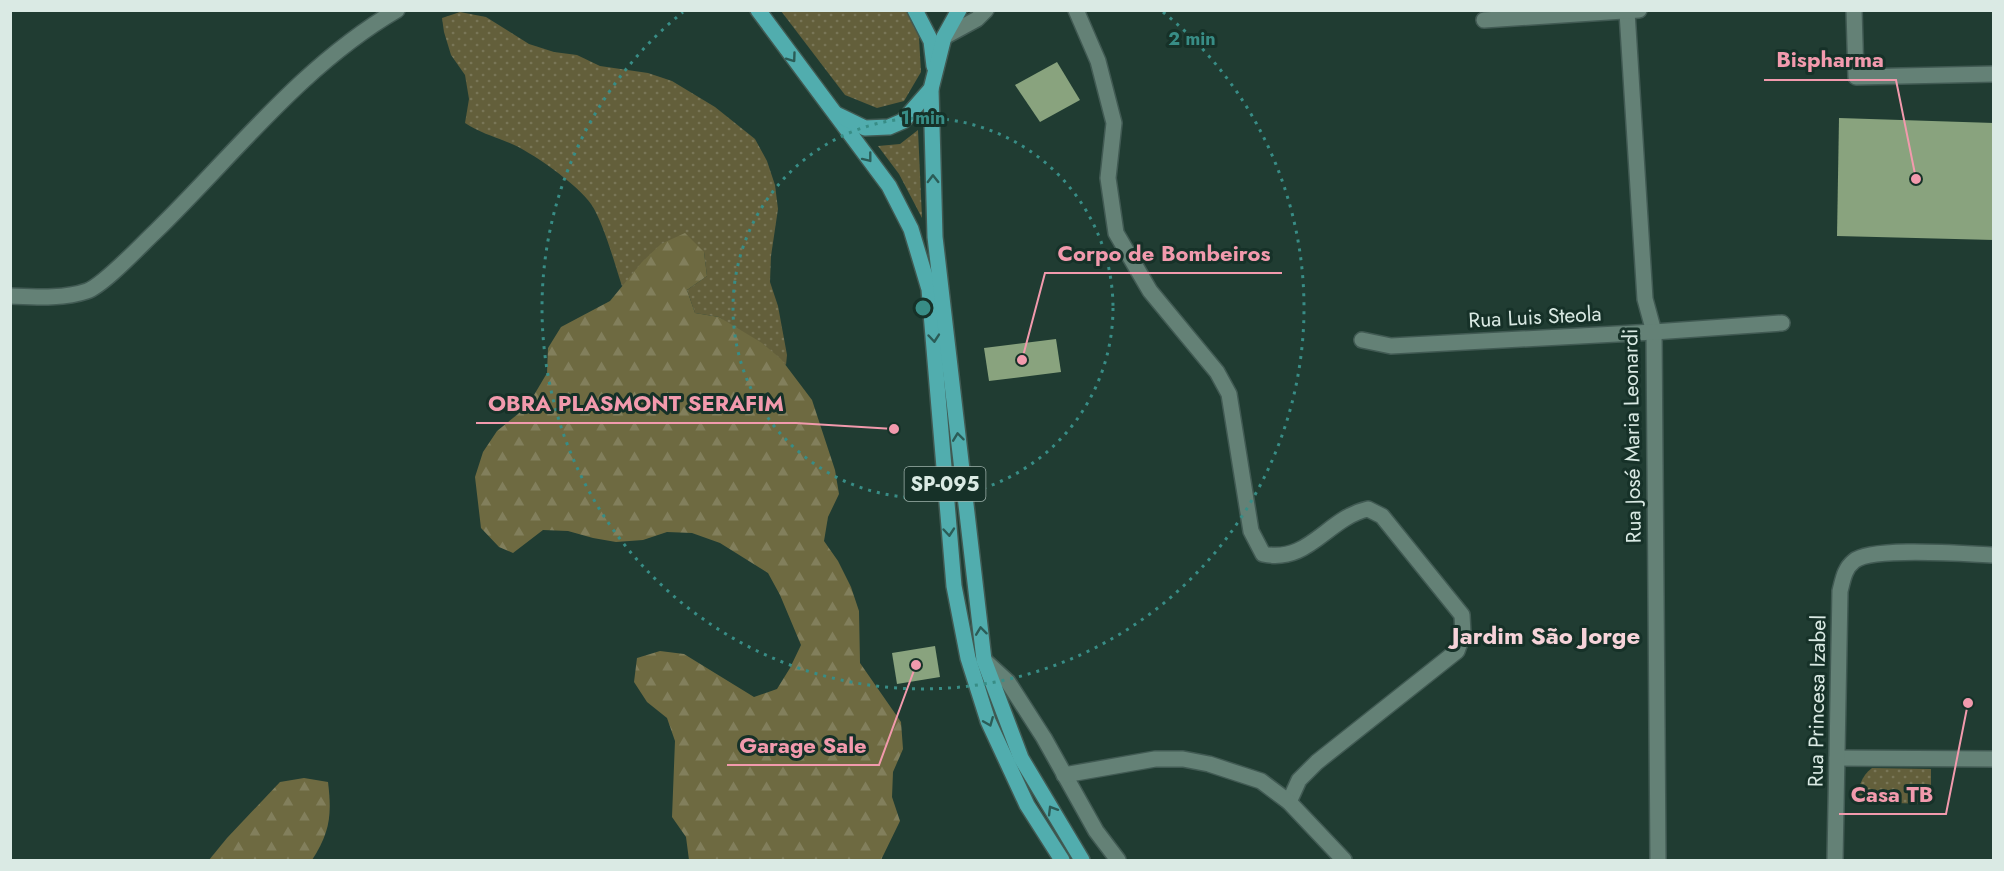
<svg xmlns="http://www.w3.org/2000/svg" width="2004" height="871" font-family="Jost,sans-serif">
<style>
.grass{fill:url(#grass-dots)}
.forest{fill:url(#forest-firs)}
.building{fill:#89a37e}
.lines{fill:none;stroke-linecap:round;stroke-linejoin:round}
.minor-casing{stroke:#415a53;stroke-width:18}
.major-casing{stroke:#415a53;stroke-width:18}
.minor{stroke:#648176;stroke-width:15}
.major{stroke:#51adae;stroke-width:15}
.oneway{stroke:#2b5c57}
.ring{fill:none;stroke:#388d86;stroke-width:3;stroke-dasharray:3 6}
.labels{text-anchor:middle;stroke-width:6;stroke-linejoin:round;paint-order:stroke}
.shield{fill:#163128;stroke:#9fb2ac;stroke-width:1.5}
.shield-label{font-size:20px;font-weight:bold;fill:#daeae4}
.street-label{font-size:21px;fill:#daeae4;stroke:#163128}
.quarter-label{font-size:24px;font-weight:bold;fill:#f6d3d9;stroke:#163128}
.centre{fill:#388d86;stroke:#163128;stroke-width:3}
.ring-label{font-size:18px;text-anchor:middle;font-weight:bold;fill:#388d86;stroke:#163128;stroke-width:6;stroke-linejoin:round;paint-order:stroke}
.leader{fill:none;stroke:#f29aad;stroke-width:2}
.callout-dot{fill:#f29aad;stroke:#163128;stroke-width:2}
.callout-label{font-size:22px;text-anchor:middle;font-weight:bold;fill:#f29aad;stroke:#163128;stroke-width:6;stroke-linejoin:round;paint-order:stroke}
</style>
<defs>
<pattern id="grass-dots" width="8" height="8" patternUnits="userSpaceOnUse" patternTransform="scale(1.5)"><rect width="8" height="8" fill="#635f3b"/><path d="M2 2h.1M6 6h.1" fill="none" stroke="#797657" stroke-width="1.8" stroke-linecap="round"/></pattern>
<pattern id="forest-firs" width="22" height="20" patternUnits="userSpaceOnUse" patternTransform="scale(1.5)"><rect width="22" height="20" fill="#6e6a41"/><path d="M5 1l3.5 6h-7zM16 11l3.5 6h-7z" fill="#827f5c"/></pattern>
</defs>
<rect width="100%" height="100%" fill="#203c32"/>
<g class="grass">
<path d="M781 11H908L919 37 921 72 904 101 877 108 845 95Z"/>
<path d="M460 12 486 17 529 44 554 52 577 55 600 66 648 73 672 81 715 107 755 139 767 161 775 185 778 209 771 256 770 282 778 306 787 355 786 365 719 317 695 313 687 290 707 276 704 252 622 286C615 265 603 221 591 204 578 185 529 150 507 142 490 135 481 133 465 123L469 99 465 75 451 55 444 32 442 18Z"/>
<path d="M918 130 922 218 899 174 878 146 900 144Z"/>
<path d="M1872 768 1931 769V804L1856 802C1858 789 1861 776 1872 768Z"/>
</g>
<g class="forest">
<path d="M685 233 704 252 707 276 687 290 695 313 719 317 762 343 781 359 812 400 835 470 839 494 828 517 824 541 838 561 851 587 859 611 860 663 901 722 903 749 893 772 892 797 900 821 881 860H689L686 837 672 817 675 741 667 718 647 702 634 682 637 658 660 651 684 654 754 697 777 689 790 668 801 645 780 595 768 573 720 543 692 533 667 532 643 540 616 542 593 538 568 531 543 530 513 553 499 547 481 528 475 477 483 452 497 431 518 414 534 395 547 373 548 348 561 327 610 301 642 262 661 244Z"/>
<path d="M304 778 328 782C332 815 330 832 312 860H209L227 838 280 782Z"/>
</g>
<g class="building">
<path d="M1057 62 1080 100 1040 122 1015 85Z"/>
<path d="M1839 118 1994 123V240L1837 236Z"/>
<path d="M1056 339 1061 372 989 381 984 348Z"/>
<path d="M935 646 940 677 897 684 892 653Z"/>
</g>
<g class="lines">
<defs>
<g id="minor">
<path d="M1076 10 1098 61 1114 123 1108 178 1116 233 1150 291 1217 372 1229 394 1251 531 1263 554C1309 564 1327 518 1368 509L1382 516 1462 615 1463 634 1457 651 1317 762 1299 780 1289 802"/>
<path d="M1854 10 1856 77 1994 74"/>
<path d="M1627 12 1645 299 1654 332 1658 860"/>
<path d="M1484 20 1639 10"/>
<path d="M944 37 977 19 986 10"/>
<path d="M10 296C35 297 64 299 87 291 104 285 141 245 156 231 233 156 301 66 397 10"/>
<path d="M1362 340 1391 346 1654 332 1782 323"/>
<path d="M984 660 1008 682 1044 738 1096 831 1118 860"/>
<path d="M1837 758 1994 759"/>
<path d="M1064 775 1155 759H1183L1209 764 1261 781 1289 802 1344 860"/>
<path d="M1835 860 1840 591C1843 580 1844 569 1854 561 1872 546 1966 554 1994 555"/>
</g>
<g id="major">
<path d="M758 10 889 186 911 229 929 289 954 586 968 658 988 721 1027 805 1062 860"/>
<path d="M915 10 931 41 934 66"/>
<path d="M931 89 935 237 984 660 1021 758 1082 860"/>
<path d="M836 114 865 128 889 127 903 121 931 89 944 37 959 10"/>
</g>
</defs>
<use href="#minor" class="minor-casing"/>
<use href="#major" class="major-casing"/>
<use href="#minor" class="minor"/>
<use href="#major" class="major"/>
</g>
<defs><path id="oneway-chevron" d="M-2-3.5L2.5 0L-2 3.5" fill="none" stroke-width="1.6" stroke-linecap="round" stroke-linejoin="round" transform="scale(1.5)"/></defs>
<g class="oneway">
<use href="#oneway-chevron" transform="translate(792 58) rotate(54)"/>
<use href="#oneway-chevron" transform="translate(868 158) rotate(52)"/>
<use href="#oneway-chevron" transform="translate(933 179) rotate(-91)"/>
<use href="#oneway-chevron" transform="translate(934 338) rotate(85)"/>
<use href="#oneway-chevron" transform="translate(958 437) rotate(-97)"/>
<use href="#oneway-chevron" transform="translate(949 532) rotate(85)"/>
<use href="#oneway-chevron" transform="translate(981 631) rotate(-97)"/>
<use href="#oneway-chevron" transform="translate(989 722) rotate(68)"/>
<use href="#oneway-chevron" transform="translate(1052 810) rotate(-121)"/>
</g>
<g class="ring">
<circle cx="923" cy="308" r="190"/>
<path d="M1163 12A381 381 0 1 1 683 12"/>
</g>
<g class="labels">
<rect class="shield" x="904.5" y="467" width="81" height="34" rx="4.5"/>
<g class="shield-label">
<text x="945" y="491">SP-095</text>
</g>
<g class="street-label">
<text transform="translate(1535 317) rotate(-3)" y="7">Rua Luis Steola</text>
<text transform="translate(1632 436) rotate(-91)" y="7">Rua José Maria Leonardi</text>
<text transform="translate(1817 701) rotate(-89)" y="7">Rua Princesa Izabel</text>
</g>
<g class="quarter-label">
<text x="1546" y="644">Jardim São Jorge</text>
</g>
</g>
<circle cx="923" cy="308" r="9" class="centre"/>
<g class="ring-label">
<text x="1192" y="45">2 min</text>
<text x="923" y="124">1 min</text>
</g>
<path class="leader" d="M1916 179L1896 80H1764M1022 360L1045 273H1282M894 429L796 423H476M916 665L879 765H727M1968 703L1946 814H1839"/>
<g class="callout-dot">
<circle cx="1916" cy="179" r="6"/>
<circle cx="1022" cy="360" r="6"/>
<circle cx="894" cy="429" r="6"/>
<circle cx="916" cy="665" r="6"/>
<circle cx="1968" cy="703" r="6"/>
</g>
<g class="callout-label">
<text x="1830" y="67">Bispharma</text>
<text x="1164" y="261">Corpo de Bombeiros</text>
<text x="636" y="411">OBRA PLASMONT SERAFIM</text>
<text x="803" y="753">Garage Sale</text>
<text x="1892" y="802">Casa TB</text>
</g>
<rect width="2004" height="871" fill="none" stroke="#daeae4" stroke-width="24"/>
</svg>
